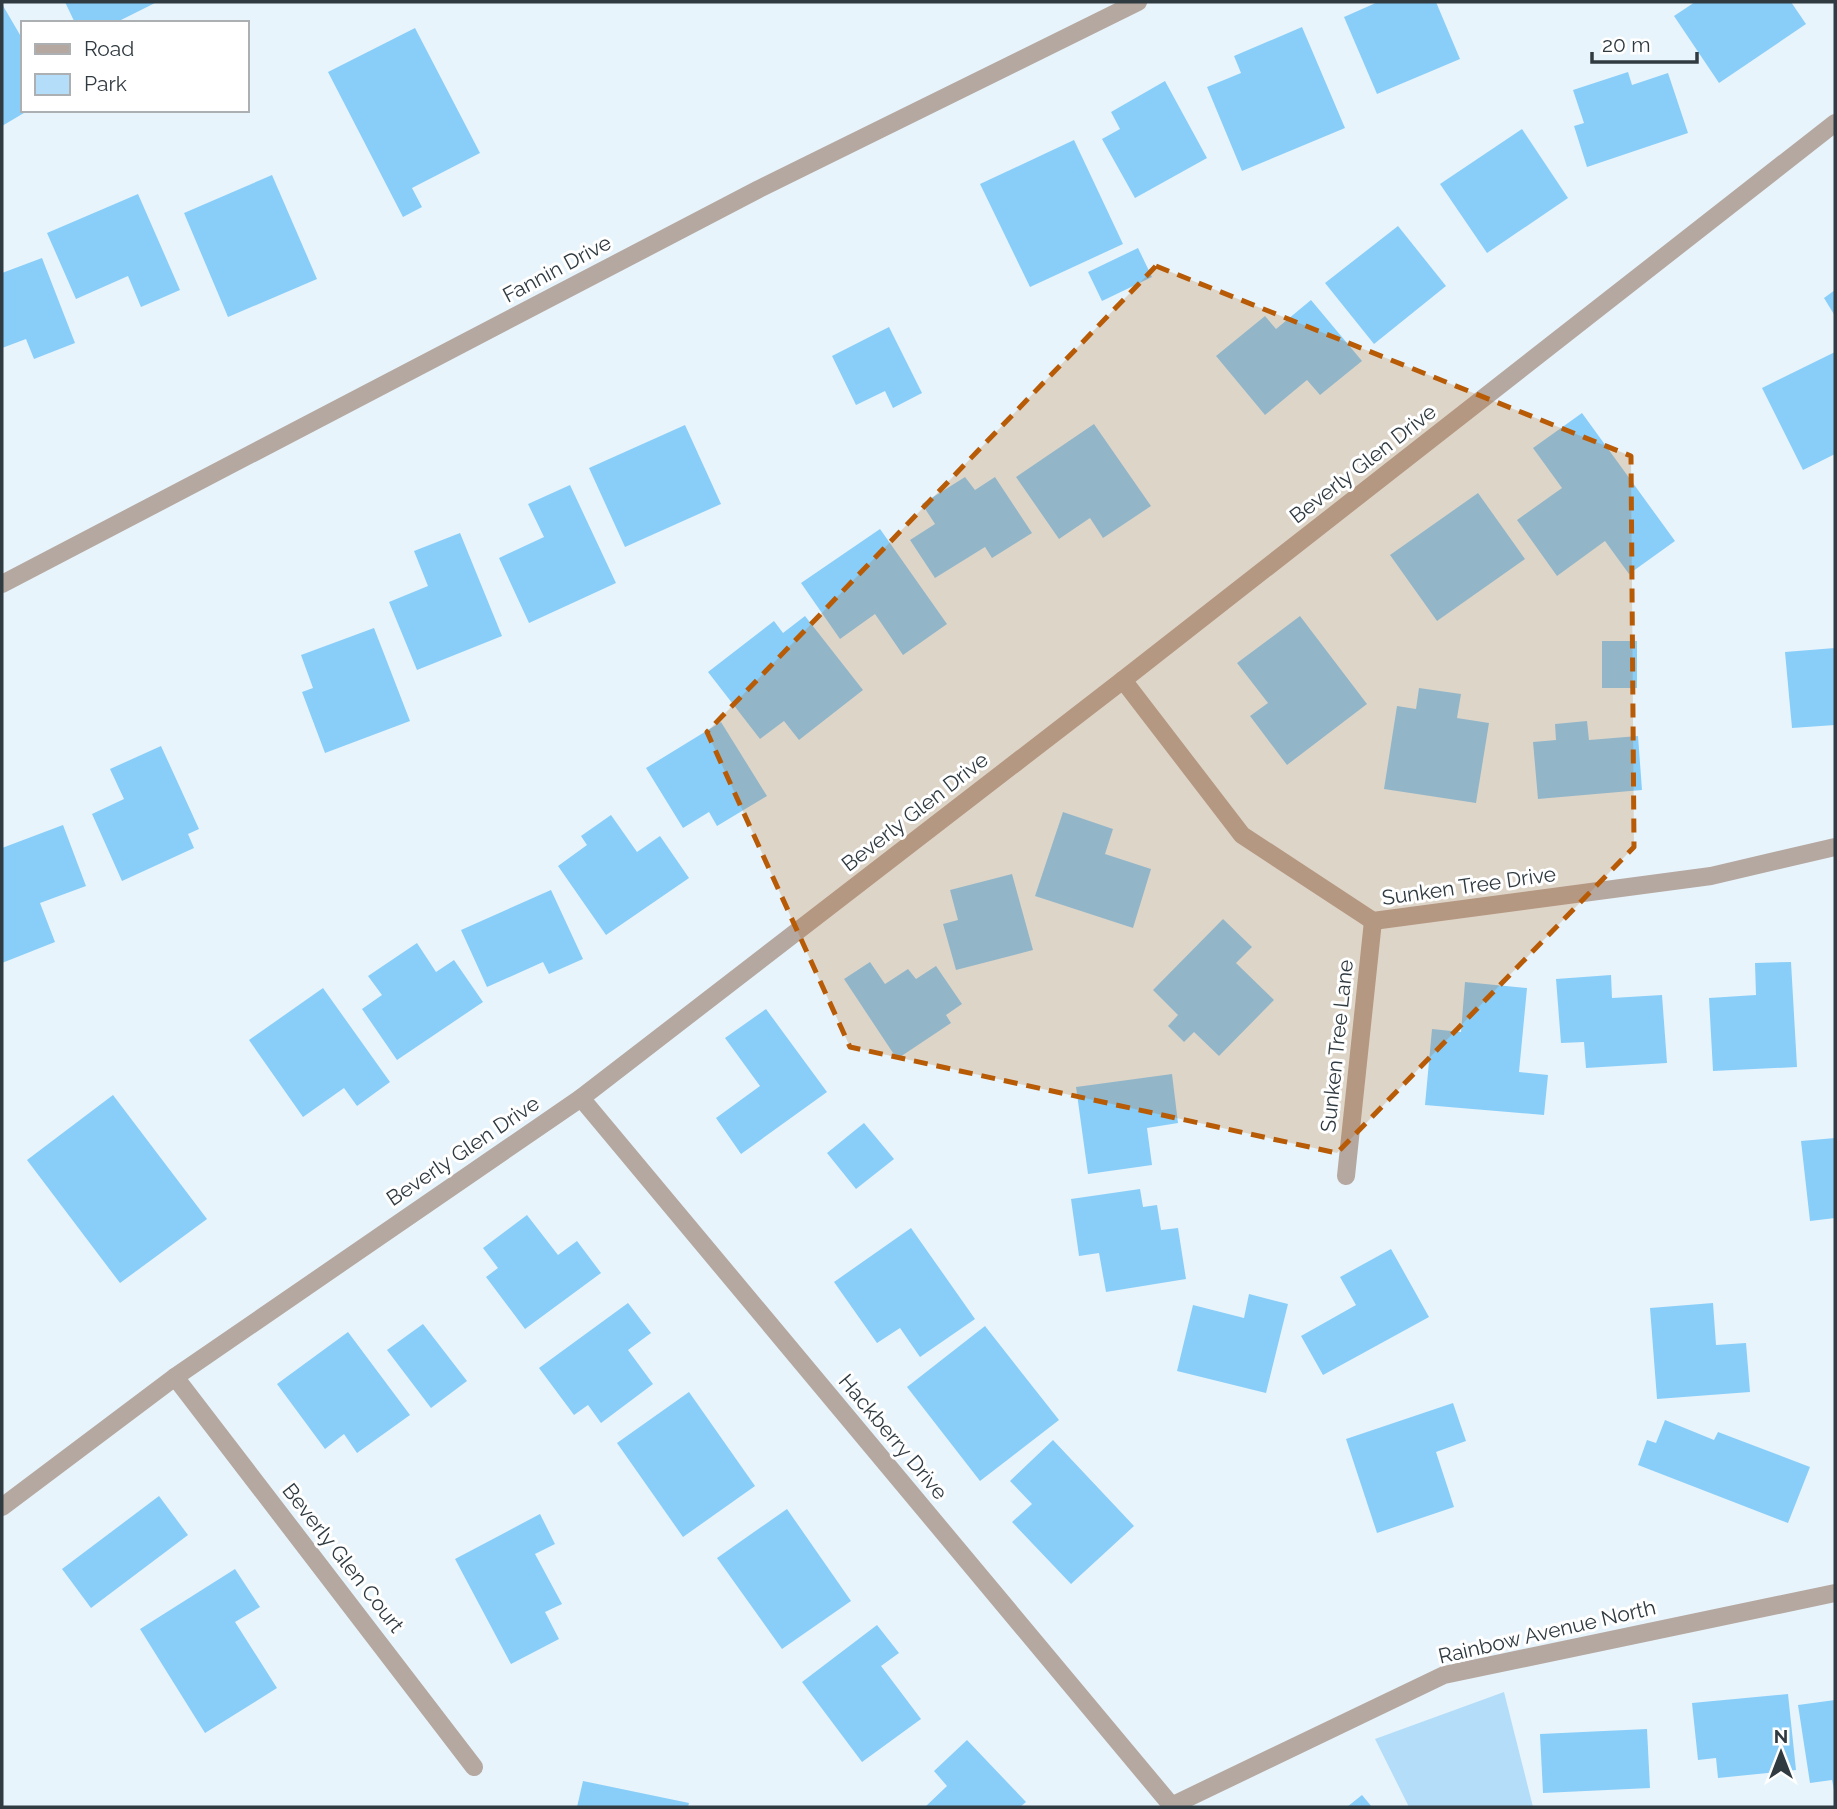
<svg xmlns="http://www.w3.org/2000/svg" width="1837" height="1809" font-family="Raleway,sans-serif">
<style>
.green{fill:#b3ddf9}
.building{fill:#89cef9}
.lines{fill:none;stroke-linecap:round;stroke-linejoin:round}
.minor{stroke:#b5a8a1;stroke-width:18}
.tertiary{stroke:#b5a8a1;stroke-width:18}
.marked{fill:#b85b07;fill-opacity:0.2;stroke:#b85b07;stroke-width:5;stroke-dasharray:14 9;stroke-linejoin:round}
.labels{text-anchor:middle;stroke-width:6;stroke-linejoin:round;paint-order:stroke}
.street-label{font-size:21px;fill:#2f3a41;stroke:#fff}
</style>
<rect width="100%" height="100%" fill="#e8f4fb"/>
<path class="green" d="M1504 1692 1533 1807H1409L1375 1739Z"/>
<g class="building">
<path d="M65 2H157L115 23H75Z"/>
<path d="M1378 2H1436L1460 59 1377 94 1344 17Z"/>
<path d="M1695 2H1791L1806 24 1719 83 1674 16Z"/>
<path d="M2 4 23 40V110H29L2 126Z"/>
<path d="M1302 27 1345 128 1242 171 1207 87 1241 73 1234 56Z"/>
<path d="M415 28 480 153 412 188 422 207 403 217 328 72Z"/>
<path d="M1628 72 1632 85 1668 73 1688 133 1587 167 1574 126 1584 123 1573 90Z"/>
<path d="M1165 81 1207 158 1135 198 1102 139 1120 129 1111 112Z"/>
<path d="M1522 129 1568 198 1487 253 1440 184Z"/>
<path d="M1074 140 1123 244 1030 287 980 184Z"/>
<path d="M272 175 317 279 228 317 184 213Z"/>
<path d="M138 194 180 290 141 307 128 276 76 299 47 233Z"/>
<path d="M1398 226 1446 286 1374 344 1325 283Z"/>
<path d="M1138 248 1152 277 1102 301 1088 272Z"/>
<path d="M42 258 75 343 34 359 26 339 2 348V273Z"/>
<path d="M1835 290V316L1824 298Z"/>
<path d="M1311 300 1362 361 1320 395 1307 380 1265 415 1216 356 1265 316 1276 329Z"/>
<path d="M889 327 922 393 893 408 885 391 856 405 832 356Z"/>
<path d="M1835 352V454L1803 470 1762 388Z"/>
<path d="M1582 413 1675 541 1629 574 1605 541 1557 576 1517 520 1562 488 1533 448Z"/>
<path d="M1094 424 1151 506 1103 538 1090 518 1059 539 1016 477Z"/>
<path d="M685 425 721 504 625 547 589 468Z"/>
<path d="M965 477 975 490 995 477 1032 533 992 558 985 547 935 578 910 540 935 524 922 504Z"/>
<path d="M570 485 616 583 529 623 499 558 544 537 528 504Z"/>
<path d="M1478 493 1525 559 1437 621 1390 555Z"/>
<path d="M880 529 947 624 903 655 875 614 840 639 801 583Z"/>
<path d="M460 533 502 636 417 670 389 602 428 586 414 551Z"/>
<path d="M805 616 863 690 799 740 784 721 760 739 708 672 774 621 783 633Z"/>
<path d="M1300 616 1367 704 1287 765 1250 716 1268 703 1237 663Z"/>
<path d="M374 628 410 721 325 753 302 692 313 688 301 655Z"/>
<rect x="1602" y="641" width="35" height="47"/>
<path d="M1835 648V725L1792 728 1785 652Z"/>
<path d="M1419 688 1461 694 1457 718 1489 723 1476 803 1384 789 1397 706 1416 709Z"/>
<path d="M1587 721 1589 740 1638 736 1642 790 1538 799 1533 742 1556 740 1555 724Z"/>
<path d="M721 722 767 796 717 826 709 812 683 828 646 768Z"/>
<path d="M161 746 199 829 188 834 194 848 122 881 92 814 124 799 110 769Z"/>
<path d="M1063 812 1113 829 1105 854 1151 869 1133 928 1035 896Z"/>
<path d="M611 815 637 852 660 836 689 878 606 935 558 866 587 845 581 836Z"/>
<path d="M63 825 86 886 40 903 55 942 2 963V848Z"/>
<path d="M1012 874 1033 950 956 970 943 924 958 920 950 890Z"/>
<path d="M551 890 583 959 549 974 543 962 487 987 461 930Z"/>
<path d="M1223 919 1252 947 1236 963 1274 1000 1219 1056 1194 1032 1184 1042 1168 1026 1178 1015 1153 990Z"/>
<path d="M417 943 436 972 454 960 483 1002 397 1060 362 1009 382 995 368 976Z"/>
<path d="M870 962 885 984 908 969 916 979 936 966 962 1004 946 1015 951 1023 897 1059 844 979Z"/>
<path d="M1791 962 1797 1067 1713 1071 1709 998 1756 995 1755 963Z"/>
<path d="M1611 975 1612 998 1662 995 1667 1063 1586 1068 1584 1042 1561 1043 1556 979Z"/>
<path d="M1465 982 1527 988 1519 1072 1548 1075 1544 1115 1425 1105 1432 1029 1461 1032Z"/>
<path d="M323 988 390 1082 357 1106 344 1088 303 1117 249 1040Z"/>
<path d="M766 1009 827 1092 741 1154 716 1118 760 1086 725 1038Z"/>
<path d="M1172 1074 1178 1123 1147 1128 1152 1165 1088 1174 1076 1087Z"/>
<path d="M113 1095 207 1219 120 1283 27 1160Z"/>
<path d="M864 1123 894 1159 856 1189 827 1153Z"/>
<path d="M1835 1138V1218L1810 1221 1801 1141Z"/>
<path d="M1140 1189 1143 1207 1157 1205 1161 1230 1178 1228 1186 1279 1106 1292 1099 1253 1079 1256 1071 1199Z"/>
<path d="M527 1215 558 1255 577 1241 601 1273 525 1329 486 1277 498 1268 483 1248Z"/>
<path d="M911 1228 975 1319 920 1357 900 1328 877 1343 834 1282Z"/>
<path d="M1391 1249 1429 1317 1323 1375 1301 1336 1356 1305 1340 1277Z"/>
<path d="M1249 1294 1288 1304 1266 1393 1177 1371 1193 1305 1244 1318Z"/>
<path d="M628 1303 651 1333 628 1350 653 1384 601 1423 588 1405 574 1415 539 1368Z"/>
<path d="M1713 1303 1716 1345 1746 1343 1750 1392 1657 1399 1650 1308Z"/>
<path d="M423 1324 467 1381 431 1408 387 1350Z"/>
<path d="M985 1326 1059 1420 980 1481 907 1387Z"/>
<path d="M348 1332 410 1415 357 1453 344 1434 325 1449 277 1384Z"/>
<path d="M689 1392 755 1486 683 1537 617 1443Z"/>
<path d="M1453 1403 1466 1441 1436 1452 1454 1507 1377 1533 1346 1439Z"/>
<path d="M1665 1420 1714 1440 1718 1432 1810 1467 1788 1523 1638 1465 1647 1440 1656 1443Z"/>
<path d="M1053 1440 1134 1526 1071 1584 1012 1522 1032 1504 1010 1481Z"/>
<path d="M159 1496 188 1535 91 1608 62 1569Z"/>
<path d="M787 1509 851 1601 782 1649 717 1558Z"/>
<path d="M540 1514 555 1544 535 1554 562 1604 545 1612 559 1639 511 1664 455 1559Z"/>
<path d="M235 1569 260 1607 235 1622 277 1688 205 1733 140 1629Z"/>
<path d="M877 1625 899 1653 881 1666 921 1719 862 1762 802 1682Z"/>
<path d="M1788 1694 1796 1770 1718 1778 1716 1758 1698 1760 1692 1703Z"/>
<path d="M1835 1700V1790H1834L1832 1780 1810 1783 1798 1705Z"/>
<path d="M1647 1729 1650 1788 1543 1793 1540 1734Z"/>
<path d="M967 1740 1026 1802 1020 1807H925L947 1786 934 1771Z"/>
<path d="M583 1781 689 1803 688 1807H577Z"/>
<path d="M1362 1795 1372 1807H1347Z"/>
</g>
<g class="lines">
<g class="minor">
<path d="M2 584 759 189 1138 2"/>
<path d="M1123 680 1242 835 1373 921 1711 876 1835 847"/>
<path d="M581 1098 1171 1805"/>
<path d="M1346 1176 1373 921"/>
<path d="M175 1377 474 1767"/>
<path d="M2 1507 175 1377 581 1098 1123 680 1835 123"/>
</g>
<path class="tertiary" d="M1169 1807 1444 1675 1835 1593"/>
</g>
<path class="marked" d="M1156 266 1631 456 1634 847 1337 1153 850 1047 707 732Z"/>
<g class="labels">
<g class="street-label">
<text transform="translate(557 269) rotate(-28)" y="7">Fannin Drive</text>
<text transform="translate(1363 464) rotate(-38)" y="7">Beverly Glen Drive</text>
<text transform="translate(915 812) rotate(-38)" y="7">Beverly Glen Drive</text>
<text transform="translate(1469 886) rotate(-8)" y="7">Sunken Tree Drive</text>
<text transform="translate(1337 1046) rotate(-84)" y="7">Sunken Tree Lane</text>
<text transform="translate(463 1151) rotate(-34)" y="7">Beverly Glen Drive</text>
<text transform="translate(893 1437) rotate(50)" y="7">Hackberry Drive</text>
<text transform="translate(343 1558) rotate(52)" y="7">Beverly Glen Court</text>
<text transform="translate(1547 1632) rotate(-13)" y="7">Rainbow Avenue North</text>
</g>
</g>
<rect width="1837" height="1809" fill="none" stroke="#2f3a41" stroke-width="7"/>
<rect x="21" y="21" width="228" height="91" fill="#ffffff" stroke="#acb0b3" stroke-width="2"/>
<rect x="35" y="44" width="35" height="10" fill="#b5a8a1" stroke="#acb0b3" stroke-width="2"/>
<text x="84" y="56" font-size="21" fill="#2f3a41">Road</text>
<rect x="35" y="74" width="35" height="21" fill="#b3ddf9" stroke="#acb0b3" stroke-width="2"/>
<text x="84" y="91" font-size="21" fill="#2f3a41">Park</text>
<g transform="translate(1781 1753)" stroke="#ffffff" stroke-width="5" paint-order="stroke">
<path d="M0-5L12 26L0 18L-12 26Z" fill="#2f3a41"/>
<text y="-10" font-size="19" font-weight="bold" text-anchor="middle" fill="#2f3a41">N</text>
</g>
<path d="M1592 52v10h105v-10" fill="none" stroke="#2f3a41" stroke-width="3.5"/>
<text x="1602" y="52" font-size="21" fill="#2f3a41" stroke="#ffffff" stroke-width="5" paint-order="stroke">20 m</text>
</svg>
